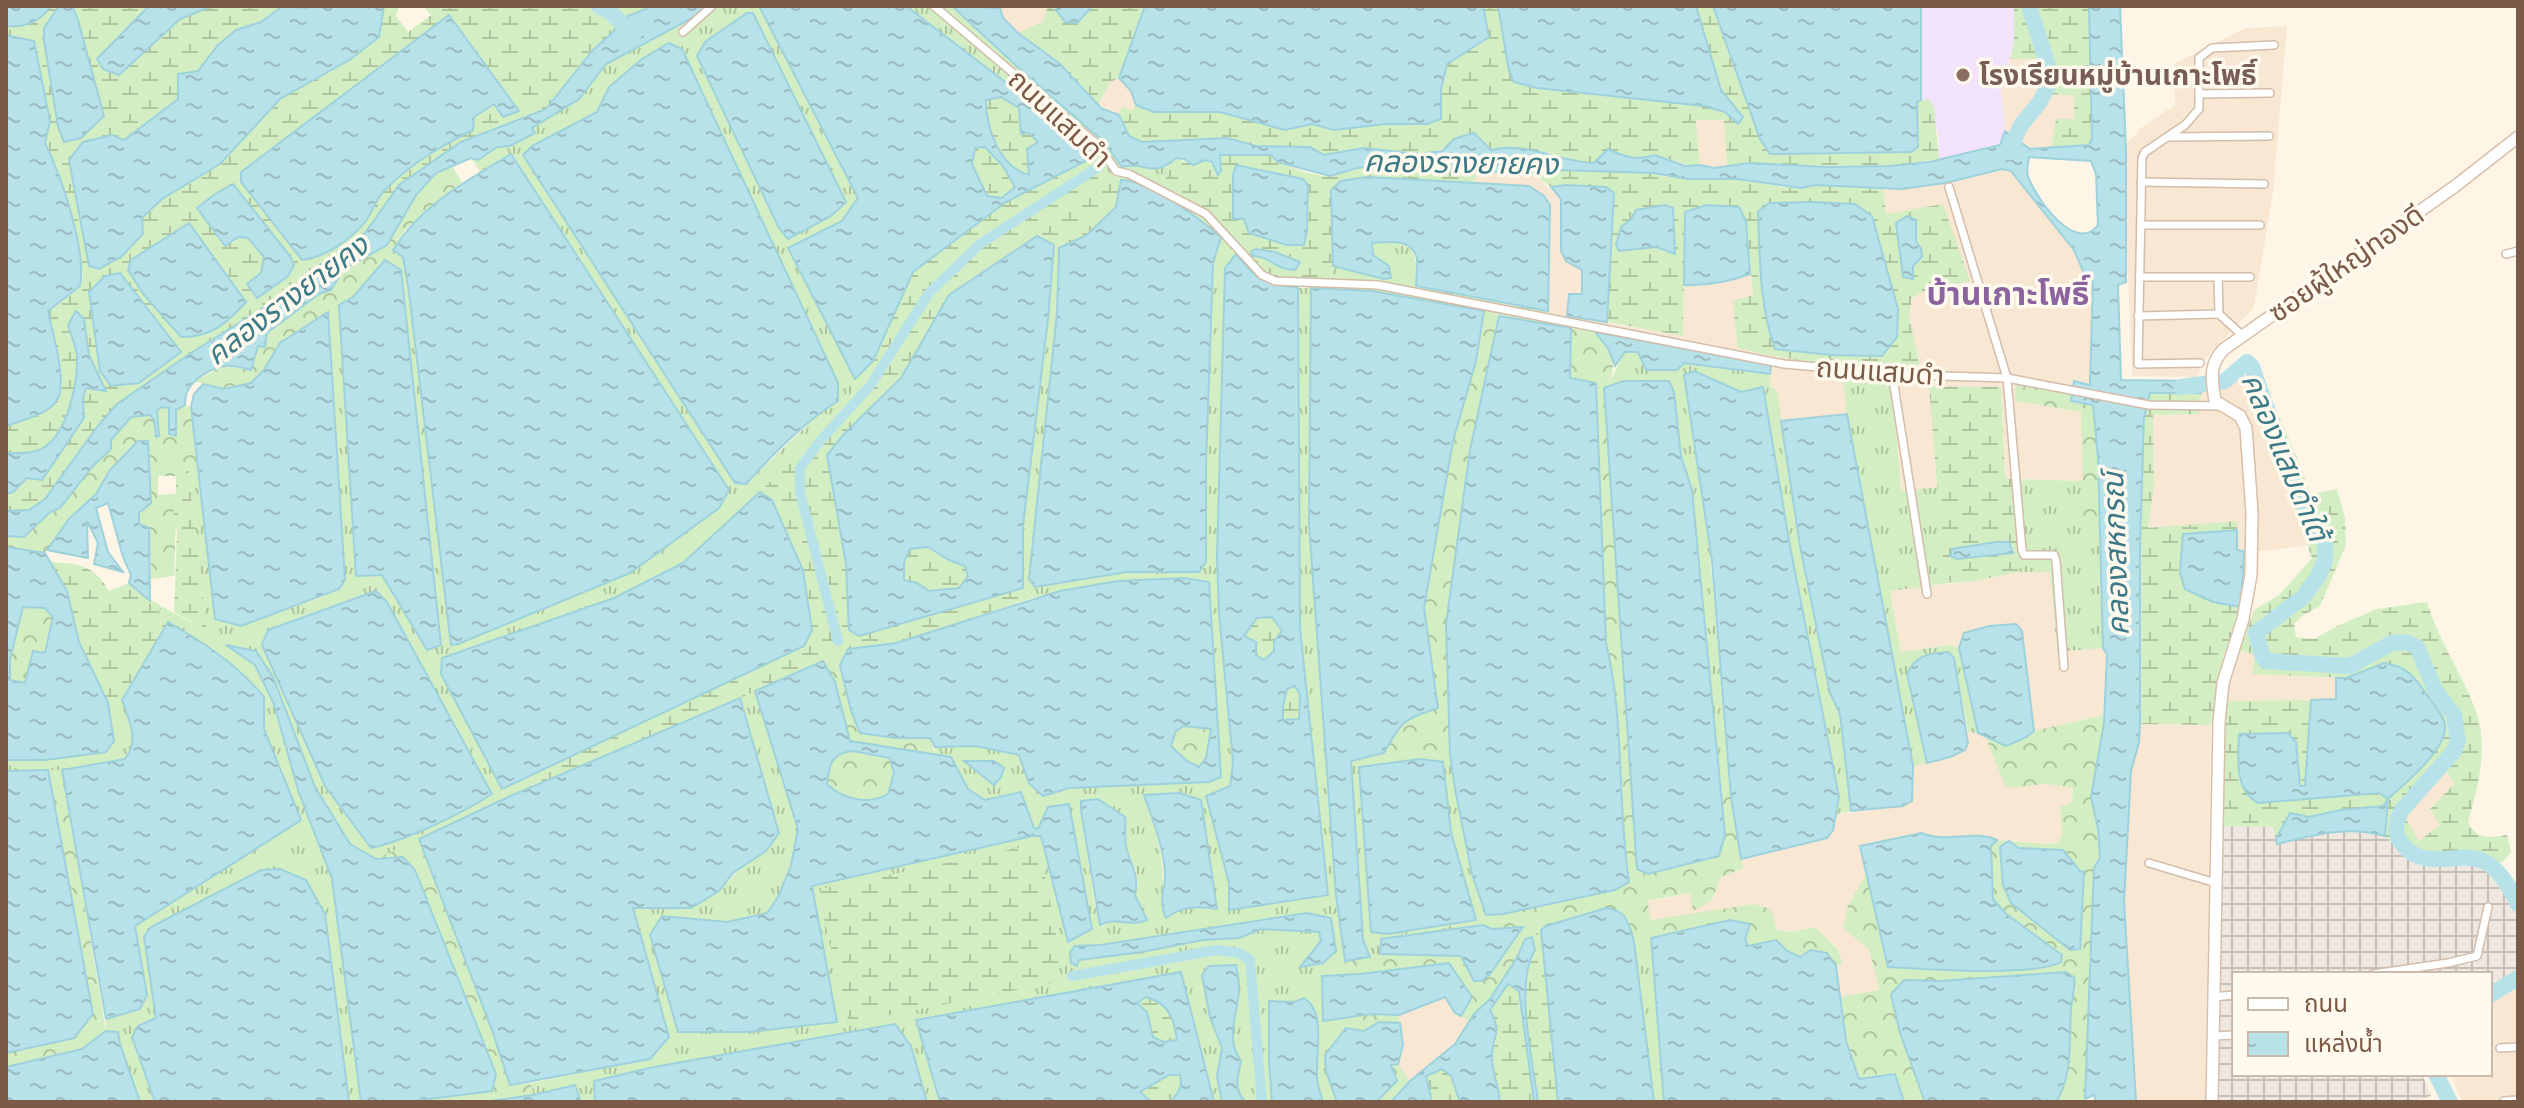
<svg xmlns="http://www.w3.org/2000/svg" width="2524" height="1108" font-family="'Alegreya Sans','Noto Sans Thai',sans-serif">
<style>
.residential{fill:#f7e7d3}
.industrial{fill:url(#industrial-grid)}
.education{fill:#f2e2fb}
.grass{fill:url(#grass-tufts);fill-rule:evenodd}
.forest{fill:url(#forest-crowns);fill-rule:evenodd}
.wetland{fill:url(#wetland-marsh);fill-rule:evenodd}
.water{fill:url(#water-ripples);stroke:#9dd2dd;stroke-width:2;fill-rule:evenodd}
.lines{fill:none;stroke-linecap:round;stroke-linejoin:round}
.canal{stroke:#b8e2ea;stroke-width:10}
.river{stroke:#b8e2ea;stroke-width:16}
.street-casing{stroke:#d2bdaa;stroke-width:10}
.secondary-casing{stroke:#d8bfa9;stroke-width:14}
.street{stroke:#fff;stroke-width:7}
.secondary{stroke:#fff;stroke-width:11}
.education-dot{fill:#8d6e63;stroke:#fff9ee;stroke-width:3}
.labels{text-anchor:middle;stroke-width:7;stroke-linejoin:round;paint-order:stroke}
.education-label{font-size:28px;font-weight:bold;fill:#785e54;stroke:#fff9ee;text-anchor:start}
.street-label{font-size:28px;fill:#7b5b47;stroke:#fff9ee}
.water-label{font-size:30px;font-style:italic;fill:#3c7a88;stroke:#fff9ee}
.quarter-label{font-size:32px;font-weight:bold;fill:#8b639e;stroke:#fff9ee}
</style>
<defs>
<pattern id="industrial-grid" width="8" height="8" patternUnits="userSpaceOnUse" patternTransform="scale(2)"><rect width="8" height="8" fill="#eee7e0"/><path d="M0 4h8M4 0v8" fill="none" stroke="#c6beb7"/></pattern>
<pattern id="grass-tufts" width="24" height="20" patternUnits="userSpaceOnUse" patternTransform="scale(2)"><rect width="24" height="20" fill="#d3eec2"/><path d="M3 7l-1-3M5 7V3M7 7l1-3M15 17l-1-3M17 17v-4M19 17l1-3" fill="none" stroke="#b0c49f"/></pattern>
<pattern id="forest-crowns" width="20" height="18" patternUnits="userSpaceOnUse" patternTransform="scale(2)"><rect width="20" height="18" fill="#d3eec2"/><path d="M2 6a3 3 0 1 1 6 0M12 15a3 3 0 1 1 6 0" fill="none" stroke="#b0c49f"/></pattern>
<pattern id="wetland-marsh" width="20" height="14" patternUnits="userSpaceOnUse" patternTransform="scale(2)"><rect width="20" height="14" fill="#d3eec2"/><path d="M1 5h8M5 5V1M11 12h8M15 12V8" fill="none" stroke="#b0c49f"/></pattern>
<pattern id="water-ripples" width="26" height="14" patternUnits="userSpaceOnUse" patternTransform="scale(2)"><rect width="26" height="14" fill="#b8e2ea"/><path d="M2 4q2-2 4 0t4 0M15 11q2-2 4 0t4 0" fill="none" stroke="#9bbabf"/></pattern>
</defs>
<rect width="100%" height="100%" fill="#fef5e6"/>
<g class="residential">
<path d="M997 6H1048L1044 22 1018 33 1003 18Z"/>
<path d="M2287 26 2273 192 2254 307 2204 360 2197 377 2132 376 2123 149 2141 128 2175 105 2174 64 2246 28Z"/>
<path d="M2010 59H2038L2074 95V119H2056L2051 148 2030 149 2005 131 2001 91Z"/>
<path d="M1119 78 1131 91 1136 105 1132 110 1122 108 1119 115 1098 104 1110 82Z"/>
<path d="M1696 120H1725L1727 165 1714 168 1700 165Z"/>
<path d="M2002 169 2011 170 2074 250 2083 271 2093 278 2090 385 2074 382 2072 395 2016 384V401L2081 412 2084 481 2005 478 2001 387 1929 386 1939 487 1901 492 1891 367 1920 364 1909 316 1912 298 1926 290 1970 280 1886 214 1883 189 1945 183Z"/>
<path d="M1476 170 1532 173 1561 199V251L1566 261 1582 269V294H1569L1567 316 1683 336 1684 285 1701 286 1729 281 1750 274 1753 295 1792 359 1842 363 1847 417 1781 421 1777 390 1770 386V365L1547 324 1550 205 1475 185Z"/>
<path d="M2248 372 2307 545 2274 550 2237 551 2148 529 2154 488 2153 415 2198 414 2201 393Z"/>
<path d="M2018 572H2050L2057 652 2103 648 2107 654 2104 715 2034 731 2022 631 1964 633 1959 648 1950 645 1901 652 1890 590 1970 582Z"/>
<path d="M2240 651 2255 654 2252 674 2336 678 2337 699 2228 701 2226 690Z"/>
<path d="M2140 724 2211 725 2205 1102H2136L2124 902 2131 771 2139 742Z"/>
<path d="M1968 732 1978 733 1986 738 2006 787 2046 784 2073 788 2072 802 2060 807 2062 834 2058 843 2045 844 1997 840 1986 835 1937 839 1921 833 1860 846 1867 872 1863 881 1869 949 1879 991 1841 997 1836 966 1842 964 1835 944 1825 939 1815 927 1792 932 1694 915 1651 920 1647 902 1690 893 1694 910 1712 900 1721 877 1742 868 1741 859 1827 838 1833 830 1835 815 1904 806 1912 801 1913 766 1950 757 1968 743Z"/>
<path d="M2443 769 2455 783 2441 824 2419 841 2406 819 2407 810Z"/>
<path d="M2518 984V1102H2462L2451 1074H2490V1002Z"/>
<path d="M1445 997 1455 1013 1469 1021 1455 1044 1410 1081 1398 1064 1403 1045 1399 1015Z"/>
</g>
<path class="industrial" d="M2224 826 2273 827 2278 844 2321 832H2371L2385 836 2406 856 2430 864H2481L2495 876 2518 916V971L2493 986H2490V974H2234V1074H2422L2431 1096 2410 1102H2217Z"/>
<path class="education" d="M1921 6H2014V42L2001 91 2005 131 2001 145 1939 159 1938 133 1928 99 1921 100Z"/>
<g class="grass">
<path d="M707 6H759L859 199 842 221 788 248 855 379 850 402 767 486 683 563 614 598 441 674 506 798 376 859 350 844 315 787 273 677 256 651 226 644 256 665 274 704 298 790 332 879 361 1102H349L280 869 261 870 151 927 144 937 156 1018 138 1026 132 1037 154 1102H140L119 1044 118 1032 106 1031V1019L140 1009 147 995 135 926 301 820 264 729V696C235 661 196 638 157 616L161 606 207 631 188 469 198 479 216 619C248 614 326 608 345 580L328 312 339 305 356 575H382L404 611 441 645 401 270 385 260 393 250 403 257 409 293 451 645 458 644 630 573 719 508 728 489 511 154 481 173 471 158 478 160 497 147 510 146 531 128 579 99 606 64 696 16ZM597 112 838 401 823 410 746 484 735 483 523 155 532 146ZM376 591 387 602 492 794 354 824 325 786Z"/>
<path d="M906 6H952L1024 73 1104 142 1122 166C1137 163 1149 171 1166 167V199L1134 181 1121 180 1109 173 1095 156 1056 121Z"/>
<path d="M1221 237 1236 254 1225 268 1217 557 1219 613 1233 763 1230 786 1206 796 1229 883 1230 910 1327 895 1300 628 1298 288H1311L1309 525 1336 895 1346 967 1322 976 1326 1071 1337 1102H1323L1317 1080V1016L1294 1002 1276 1000 1272 1102H1245L1238 1094 1232 1031 1240 987 1236 965 1209 966 1210 1017 1222 1048 1217 1077 1222 1102H1214L1180 972 917 1020 940 1102H927L911 1046 894 1024 654 1067 595 1081V1102H581L575 1085 533 1095 531 1083 650 1059 633 908 719 891C737 868 762 856 779 833L740 698 755 691 798 829 791 866 778 897 767 913 728 922 662 916 678 1032H749L836 1022 811 886 1032 836H1041L1092 929 1038 829 968 789 951 757 935 754V747L976 746 1020 755 1029 783 1043 796 1069 788 1209 782 1221 777 1184 578 1118 581 1033 598 1023 588V526L1048 319 1054 245 1059 248 1057 313 1035 587 1127 572H1199L1206 562V463L1213 263ZM1144 795 1202 907 1176 910 1161 909C1167 861 1159 840 1144 795ZM1081 810 1125 817 1127 849 1136 870 1138 884 1129 924 1110 919 1095 906ZM1307 913 1336 950 1301 967 1322 941 1319 932 1260 929 1239 938 1203 940 1142 952 1078 960 1075 946 1100 945Z"/>
<path d="M1401 242C1420 249 1415 268 1417 286L1548 311 1547 324 1372 291 1327 289 1333 266 1384 279 1389 266 1373 255 1372 243Z"/>
<path d="M1625 352H1639L1684 363 1770 374V386L1777 390 1800 546 1830 692 1840 714 1851 811 1835 815 1839 797 1790 546 1763 388 1741 392 1694 371 1731 797H1722L1692 490 1681 456 1674 392 1669 381H1624L1604 388C1614 379 1617 364 1625 352Z"/>
<path d="M1842 373 1892 376 1901 491 1939 487 1943 557 1950 583 1890 591 1901 652 1950 645 1959 648 1978 733 1968 732 1954 658 1907 674 1927 763 1913 766 1847 417Z"/>
<path d="M2011 479 2084 481V543H2100L2103 648 2057 652 2050 572H2018L2019 554Z"/>
<path d="M122 700C129 720 140 741 125 759L62 770 6 771V760H45L106 752 114 741 108 703Z"/>
<path d="M1384 753 1450 755 1472 874 1481 899 1471 904 1451 832 1443 762 1359 767 1371 932 1387 934 1464 921 1476 920 1483 925 1382 939 1380 954 1370 957 1363 940 1351 761Z"/>
<path d="M1651 938V951L1664 1102H1654L1634 942Z"/>
</g>
<g class="forest">
<path d="M453 167 462 182 405 230 390 254 353 297 280 343 264 370 251 383 224 389 193 381 224 366 251 370 258 346 266 347 267 334 319 294 331 289 343 270 387 245 416 195 436 173Z"/>
<path d="M1484 311 1499 316 1470 450 1446 624 1450 755 1384 753C1402 721 1403 720 1438 708L1424 608 1453 441 1476 361Z"/>
<path d="M1571 328C1578 329 1586 329 1592 331 1613 340 1620 373 1604 388L1629 730 1725 835 1722 797H1731L1743 868 1721 877 1712 900 1693 911 1690 893 1647 901 1651 920 1754 904 1771 909 1777 930 1792 932 1815 927C1826 940 1841 946 1842 964L1836 966 1827 953 1811 950 1800 957 1787 951 1747 946 1730 920 1634 942 1628 919 1546 926 1532 937 1525 939 1518 956 1490 999 1469 1021 1461 1016 1470 1002 1449 963 1360 974 1322 976 1345 967V961L1380 954 1461 956 1466 965 1490 974 1523 928 1492 929 1476 923 1471 904 1481 899 1486 914 1629 882C1617 803 1625 720 1606 643L1596 383 1570 378Z"/>
<path d="M2016 384 2072 395 2071 401 2093 405 2098 458 2100 543H2084L2081 412 2015 401Z"/>
<path d="M185 405 191 407 198 479 188 469 183 476H158V495L182 493 184 498 176 520 174 576 151 579 149 528 139 525V513L110 470 96 494 69 519 45 553 6 547V536L24 537 50 512 60 508 92 467 110 450V440L131 417 150 415 154 420V430L157 411 161 407 169 408V434L176 435V410Z"/>
<path d="M23 607 45 608 53 617 45 654 33 652 26 683 10 680V659Z"/>
<path d="M848 649 840 665 896 738H930L935 754 850 741 835 682 823 661Z"/>
<path d="M2104 715 2098 828 2100 859 2094 868 2085 1099 2082 1102H2056L2060 1095 2071 1003 2076 990 2066 972 1940 981 1904 980 1900 1033 1925 1102H1904L1895 1074 1859 1080 1846 1041 1841 997 1879 990 1869 949 1843 928 1848 906 1867 872 1888 967 1983 970 2052 967 2062 954 2005 913 1993 899 1991 846 1997 840 2045 844 2058 843 2062 834 2060 807 2072 802 2073 788 2046 784 2006 788 1986 738 2006 746 2025 738 2034 731ZM2009 841 2019 848 2063 850 2080 872 2070 950Z"/>
<path d="M1184 726 1211 729 1206 758 1199 767 1187 761 1171 746 1176 731Z"/>
<path d="M853 751 890 758 894 773 888 794C869 805 843 800 827 784 829 765 831 753 853 751Z"/>
<path d="M48 770H62L106 1031 82 1049 6 1067V1053L74 1038 59 834Z"/>
<path d="M419 839 493 1033 510 1085 531 1083 533 1095 483 1102H405L376 859Z"/>
<path d="M1371 1014 1399 1015 1400 1023 1379 1022 1364 1031 1337 1037 1333 1047 1325 1055 1323 1021Z"/>
<path d="M1391 1064H1398L1410 1081 1391 1102H1376L1387 1093Z"/>
</g>
<g class="wetland">
<path d="M51 6H59L44 27V41L58 126 65 142 92 69 72 6H149L98 59 118 75 180 19 212 6H283L261 22 236 30 218 45 178 99 124 140 112 135 142 219 162 199 220 164 280 99 351 59 379 37 384 6H399L396 16 408 32 431 15 423 6H653L623 18 612 33 593 50 546 109 461 142 399 185 363 236 321 264 287 293 191 353 117 404 97 427 45 499 29 510 7 512 6 494 13 492 84 419 83 399 86 388 104 391 89 355 84 319 68 325C71 335 76 346 77 356 78 383 68 433 43 448 33 454 18 453 6 453V426L35 416 62 386 48 311 80 286 83 275 74 225 57 166 45 143 50 121 19 36 6 35V26C25 28 40 22 51 6ZM449 16 503 117 494 104 474 117 473 130C441 146 409 164 384 190 376 199 373 213 365 222 351 238 333 248 314 259ZM233 184 290 255 294 266 261 273 264 257 248 238 238 237 225 245 197 209Z"/>
<path d="M1048 6H1057L1056 10 1089 9V6H1145L1119 78 1110 82 1098 104 1059 63 1018 33 1043 22Z"/>
<path d="M1483 6H1498L1509 71 1515 82 1594 95 1704 106 1742 117 1721 90 1696 6H1713L1760 139 1770 154 1911 152 1917 101 1928 99 1934 107 1939 159 1890 166 1727 165 1724 120H1696L1700 165C1686 166 1680 162 1668 159 1644 154 1632 162 1608 150L1594 163 1570 162 1552 153 1504 147 1491 150 1454 139C1425 167 1398 146 1363 149 1350 149 1337 153 1324 155L1310 147 1256 146 1227 138 1142 142 1128 136 1119 115 1122 107 1132 110 1136 105 1154 112H1220L1285 130 1312 124 1334 130 1385 124H1427L1441 119V89L1447 64 1488 37Z"/>
<path d="M2014 6H2089L2092 138 2089 145 2051 148 2056 119H2074V95L2037 94 2038 59H2010L2014 42Z"/>
<path d="M1001 97 1019 108 1029 133 1039 142 1029 175C999 167 986 129 986 100Z"/>
<path d="M985 147 1003 166 1015 187 1002 198 987 196 972 164 975 148Z"/>
<path d="M1234 153 1271 155C1283 166 1311 176 1328 176 1346 175 1364 165 1383 165 1414 166 1445 170 1476 170L1475 185 1367 177 1341 181 1331 190 1333 266 1327 289 1273 285 1255 278 1221 237 1198 218 1166 199V167L1176 158 1193 165 1205 159 1221 171 1218 158 1220 155ZM1233 175 1309 201 1307 214 1249 233 1244 219H1233Z"/>
<path d="M1095 156 1109 173 1121 180 1116 207 1087 235 1059 248 1037 236 949 295 901 378 844 434 827 455 846 564 849 630 859 636 1023 588 1033 598 896 643 848 649 815 666 506 798 502 789 804 646 772 500 760 492 850 402 855 379 873 361 913 272 1006 202Z"/>
<path d="M1557 170 1654 173 1666 177 1737 179 1783 187 1801 188 1816 185 1883 189 1886 214 1943 204 1970 281 1926 290 1912 298 1909 317 1920 365C1861 369 1796 363 1738 348L1733 301 1753 295 1746 221 1685 213 1683 336 1607 322 1614 193 1567 185 1551 187 1532 173ZM1815 202 1855 204 1882 356 1831 355 1775 349 1770 203ZM1631 219 1666 253 1657 247 1619 251 1621 227ZM1916 220V242L1922 257 1903 277 1900 248Z"/>
<path d="M2260 370C2276 412 2296 452 2311 494L2337 489 2345 517 2346 545 2320 606 2302 616 2294 624 2296 637 2314 639 2339 625 2377 609 2427 602C2439 642 2462 673 2476 711 2489 746 2478 788 2468 822 2477 840 2489 838 2507 835L2511 852 2503 862 2430 864 2406 856 2385 836 2388 801 2383 806 2340 810 2309 817 2290 813 2276 839 2273 827 2224 826 2226 690 2229 701 2311 700 2306 787H2300L2296 742 2288 734 2239 735 2258 803 2379 793 2388 799 2433 755 2445 735V723L2416 678 2384 663 2346 678 2252 674 2255 654 2240 651 2254 610 2279 595 2312 558 2248 372ZM2444 769 2455 783 2430 809 2440 825 2419 841 2406 819 2407 810Z"/>
<path d="M1929 386 2001 387 2005 478 2011 479 2019 554 2018 572 1970 582 1950 583 1943 557ZM1996 542H2009L2013 548 2012 553 1957 559 1952 549Z"/>
<path d="M2150 393H2201L2199 414 2153 415 2154 488 2148 528 2237 521V530L2183 534 2213 602 2241 607 2224 655 2211 725 2140 724V543L2144 418Z"/>
<path d="M188 469 207 631 174 612 177 531 173 506 184 498 182 493 176 494V476H183Z"/>
<path d="M928 547 949 560 965 566 968 576 959 588 929 591 917 583 904 580V562L911 549Z"/>
<path d="M51 562C80 564 93 564 109 591L129 583 138 592 161 606 157 616 168 622 122 700 108 703 79 642 67 591Z"/>
<path d="M1272 617 1283 631 1274 641V651L1264 660 1256 655 1243 636 1257 618Z"/>
<path d="M1296 686 1300 695 1299 719 1283 720V706L1287 689Z"/>
<path d="M1028 846 1040 850 1057 939 1060 978 1051 983 870 1019 848 1020 823 914 821 889Z"/>
<path d="M1541 930 1558 1102H1538C1533 1063 1514 984 1535 950L1532 937Z"/>
<path d="M1508 984 1519 991 1534 1102H1500L1493 1070 1491 1054 1496 1042 1490 1010Z"/>
<path d="M1146 997C1169 1003 1173 1018 1177 1040L1164 1042 1153 1037 1147 1012 1136 1002Z"/>
<path d="M1442 1068 1451 1076 1460 1102H1429L1430 1097 1426 1076Z"/>
<path d="M1169 1074 1180 1075C1182 1087 1178 1094 1170 1102H1152L1139 1092Z"/>
</g>
<g class="water">
<path d="M6 6H51C40 22 25 28 6 26Z"/>
<path d="M59 6H72L78 20 104 116 81 138 64 142 58 126 44 41V28Z"/>
<path d="M149 6H212L180 19 119 75 103 69 97 59Z"/>
<path d="M283 6 307 8 310 6H384L379 37 351 59 280 99 220 164 162 199 142 218 143 234 121 257 99 269 89 266 69 160 83 142 112 135 124 140 178 99V74L198 71 218 45 236 30 261 22Z"/>
<path d="M653 6H707L696 16 606 64 579 99 532 128 535 133 510 146 497 147 478 160 471 158 436 173 416 195 387 245 343 270 331 290 319 294 267 333 265 347 258 346 251 370C243 368 233 365 224 366 205 370 183 385 185 405L176 410V436L169 434V408L161 407 157 411 159 436 156 437 154 420 150 415 131 417 111 440V449L92 467 60 508 50 512 24 537 6 536V511L29 510 45 499 97 427 117 404 191 353 287 293 321 264 363 236 399 185 461 142 546 109 593 50 612 33 623 18Z"/>
<path d="M759 6H906L1056 121 1095 156 1006 202 913 272 873 361 855 379 788 248 842 221 858 198ZM1001 97 1019 108 1021 134 1029 133 1038 142 1027 149 1029 175C999 167 986 128 986 100ZM985 147 1003 166 1015 187 1002 198 987 196 972 164 975 148Z"/>
<path d="M952 6 1000 8 1003 18 1018 33 1059 63 1101 108 1119 115 1129 136 1142 142 1227 138 1256 146 1310 147 1324 155 1364 148 1419 154 1442 151 1454 139 1474 133 1491 150C1527 141 1559 162 1594 163L1608 149C1624 157 1638 161 1655 155L1685 166 1700 165 1714 168 1750 163 1827 167 1890 166 1929 162 2000 145 2005 131 2030 149 2089 145 2092 138 2089 6H2120L2126 150V282L2118 285 2121 380 2199 381 2201 393H2150L2144 418 2140 543V724L2139 742 2131 771 2124 902 2136 1102H2096L2094 1095 2085 1099 2094 868 2100 858 2098 828 2091 797 2104 723 2107 654 2103 648 2098 458 2093 405 2071 401 2074 381 2090 385 2093 278 2083 271 2074 250 2011 171 2002 169 1945 183 1902 189 1816 185 1801 188 1737 179H1687L1654 173 1557 170 1532 173 1428 170 1382 165 1358 168 1330 176 1278 162 1271 155H1220L1221 171 1218 175 1212 162 1205 160 1193 165 1184 159 1176 158C1153 179 1146 161 1122 167L1104 142 1024 73ZM2029 157 2091 161 2096 174 2098 225C2075 255 2035 197 2028 176 2026 170 2028 163 2029 157Z"/>
<path d="M1057 6H1089L1090 9 1077 23 1065 22 1056 10Z"/>
<path d="M1145 6H1483L1489 37 1447 64 1441 89V119L1427 124H1385L1334 130 1312 124 1285 130 1220 112H1154L1136 105 1131 91 1119 78Z"/>
<path d="M1498 6H1696L1721 90 1743 117 1738 124 1725 112 1704 106 1537 88 1514 82 1509 71Z"/>
<path d="M1713 6H1921V100L1917 102 1918 147 1911 152 1770 154 1760 139Z"/>
<path d="M747 13H753L846 202 831 216 788 239 779 228 697 56 705 42Z"/>
<path d="M449 15 519 111 503 117 494 104 474 117 473 130C441 146 410 164 385 190 376 198 373 212 365 222 350 240 326 257 302 260L241 182V172Z"/>
<path d="M6 35 34 41 50 121 45 143C61 175 87 251 80 286L48 311C52 332 68 382 57 400 48 415 22 420 6 426Z"/>
<path d="M669 43 682 49 838 383V401C804 422 773 454 746 484L735 483 523 155 532 146 597 112 609 87 642 59Z"/>
<path d="M511 154 729 490 719 508 630 573 458 644 451 645 409 293 403 257 393 250C422 204 467 181 511 154Z"/>
<path d="M1236 165 1303 179 1308 185 1307 231 1304 245H1287L1249 233 1244 219H1233V175Z"/>
<path d="M1367 177 1529 186 1544 196 1550 205 1548 311 1416 286C1416 277 1418 267 1417 259 1412 237 1389 242 1372 243L1373 255 1389 266 1391 278 1384 279 1333 266 1331 190 1341 181Z"/>
<path d="M1121 180C1151 181 1198 218 1221 237L1213 263 1206 463V562L1199 572H1127L1035 587 1029 579 1057 313 1059 248 1087 235 1116 207Z"/>
<path d="M233 184 290 256 294 266 287 277 257 298 247 284 261 273 264 257 248 238 238 237 225 246 197 208 215 194Z"/>
<path d="M1567 185 1606 187 1614 193 1607 322 1567 316 1569 294H1582V270L1566 261 1561 251V199L1551 187Z"/>
<path d="M1815 202 1855 204 1872 216 1898 309 1897 337 1882 356 1831 355 1775 349C1759 305 1760 258 1758 212L1769 203Z"/>
<path d="M1665 205 1673 208 1675 254 1656 247 1619 251 1616 245 1621 227 1631 219 1636 210Z"/>
<path d="M1706 205 1739 207 1746 221 1750 274C1728 282 1708 286 1684 285L1685 212Z"/>
<path d="M1907 216 1916 220V242L1921 248 1922 257 1913 266V279L1903 277 1896 223Z"/>
<path d="M189 223 246 302C227 323 212 337 181 337L144 295 128 270 131 260Z"/>
<path d="M1037 236 1054 245 1048 319 1023 526V588L859 636 849 630 846 564 827 455 844 434 901 378 949 295ZM928 547 949 560 965 566 968 576 959 588 929 591 917 583 904 580V562L910 549Z"/>
<path d="M1256 249 1275 252 1300 262 1295 270C1273 269 1270 256 1253 256L1251 252Z"/>
<path d="M1236 254C1257 281 1264 284 1298 288L1300 628 1328 895 1229 910V883L1206 796 1230 786 1233 763 1219 613 1217 557 1225 268ZM1272 617 1282 631 1274 641V651L1264 660 1256 655V642L1244 636 1257 618ZM1295 686 1300 695 1299 719 1283 720V706L1287 689Z"/>
<path d="M385 260 401 270 441 645 427 650 382 575 356 576 339 305 353 297Z"/>
<path d="M120 273 181 352 139 383 111 386 100 371 89 292 105 276Z"/>
<path d="M1311 288 1372 291 1484 311 1476 361 1453 441 1424 608 1438 708C1402 720 1402 721 1384 753L1351 761 1363 940 1370 957 1345 961 1336 895 1309 525Z"/>
<path d="M76 311 84 319 89 355 106 391 86 388 83 399 84 418 42 480 27 478 13 492 6 494V453C18 453 33 454 43 448 68 433 78 383 77 356 76 346 71 335 68 325Z"/>
<path d="M328 312 345 580 339 589 241 626 215 619 191 407 194 394 203 384 224 389 251 383 264 370 280 343Z"/>
<path d="M1499 316 1571 328 1570 378 1596 383 1606 643C1625 720 1617 803 1629 882L1615 890 1503 914 1486 915 1472 874 1455 789 1450 755 1446 624 1470 450Z"/>
<path d="M1595 332 1771 365 1770 374 1684 363 1677 370H1646L1638 352H1625L1615 366 1608 348Z"/>
<path d="M1694 371 1741 392 1763 387 1790 546 1839 797 1833 830 1827 838 1741 859 1731 797 1712 561 1684 375Z"/>
<path d="M1624 381H1669L1674 392 1681 456 1692 490 1725 835 1719 856 1648 874 1637 869 1604 388Z"/>
<path d="M1847 414 1913 766 1912 801 1903 806 1851 811 1840 714 1830 693 1800 546 1781 421Z"/>
<path d="M138 441H148L151 503 139 513V524L149 528 150 601 129 583 131 575 123 557 108 503 96 508 108 552 123 572 94 564 98 543 87 521 88 558 47 550 69 519 96 494 110 470Z"/>
<path d="M760 492 772 500 803 570 812 630 804 646 502 789 441 674 442 658 614 598 683 563Z"/>
<path d="M2237 530V550L2244 551 2241 607 2213 602 2185 589 2180 573 2183 534Z"/>
<path d="M1996 542H2009L2013 553 1957 559 1950 556 1952 549Z"/>
<path d="M6 547 45 553 67 591 79 642 108 703 114 741 106 752 45 760H6ZM23 607 45 608 53 617 45 653 33 651 25 683 10 680V659Z"/>
<path d="M1184 578 1209 582 1221 777 1209 782 1069 788 1043 796 1029 783 1019 755 976 746 935 747 930 738H896L860 733 851 711 840 665 848 649 896 643 1060 591 1118 581ZM1184 726 1211 729 1206 758 1199 767 1187 761 1171 746 1176 731Z"/>
<path d="M376 591 387 602 492 794C461 814 407 840 371 848L325 786 262 645 268 630Z"/>
<path d="M168 622C203 642 238 665 264 697V729L301 820 135 926 147 995 140 1009 106 1019 62 770 125 759C140 741 129 720 122 700Z"/>
<path d="M2016 624 2022 631 2034 731 2025 738 2006 746 1978 733 1959 648 1964 633 1989 626Z"/>
<path d="M226 645 256 651 273 677 315 787 350 844 376 859 403 857 415 870 496 1074 492 1091 405 1102H361L332 879 298 790 274 704 255 665Z"/>
<path d="M1948 652 1954 658 1968 743 1965 750 1950 757 1927 763 1907 674C1916 654 1929 654 1948 652Z"/>
<path d="M823 661 835 682 850 741 951 757 968 789 985 800 1021 792 1034 828 1038 829 1048 807 1069 804 1092 929 1068 942 1041 836H1032L812 886 837 1022 749 1032H678L650 935 662 916 727 922 767 913 778 897 791 866 798 829 755 691ZM853 751 890 758 894 773 888 794C870 805 843 800 827 784 829 765 831 753 853 751Z"/>
<path d="M2384 663C2406 666 2415 677 2427 695 2432 703 2441 712 2444 721 2453 745 2404 784 2388 799L2385 836C2349 825 2313 835 2277 844L2276 839 2290 813 2309 817 2340 810 2383 806 2388 799 2379 793 2258 803C2234 789 2238 759 2239 734L2288 733 2296 742 2300 786H2305L2311 700 2336 699V678H2346Z"/>
<path d="M740 698 779 833 766 851 733 873 719 891 691 908H633L669 1037 650 1059 510 1085 493 1033 419 839 506 798Z"/>
<path d="M1421 759 1443 762 1451 832 1476 920 1387 934 1371 932 1359 767Z"/>
<path d="M964 761H994L1004 768 1001 777 994 785Z"/>
<path d="M48 770 93 1014 74 1038 6 1053V771Z"/>
<path d="M1179 793 1201 800 1217 909C1198 906 1182 906 1166 918 1158 903 1165 890 1165 875 1164 847 1153 821 1144 795Z"/>
<path d="M1098 799 1125 817C1126 828 1124 841 1127 851 1133 868 1139 876 1135 895L1147 920C1130 928 1116 916 1100 925L1081 810V801Z"/>
<path d="M1921 833C1949 844 1972 829 1997 840L1991 846 1993 899 2005 913 2062 955 2061 962C2035 977 1923 969 1888 967L1860 846Z"/>
<path d="M2009 841 2019 848 2063 850 2080 871 2084 872 2080 949 2070 950 2011 903 2003 885 2000 847Z"/>
<path d="M280 869 306 880 325 914 349 1102H155L132 1037 138 1026 156 1018 144 937 151 927 261 870Z"/>
<path d="M1606 908C1627 910 1629 923 1634 942L1654 1102H1558L1541 930 1546 926Z"/>
<path d="M1307 913 1331 918 1336 951 1323 963 1300 967 1321 941 1319 932 1261 929 1239 938 1203 940 1142 952 1079 960 1077 966 1071 963 1070 952 1075 946 1100 945Z"/>
<path d="M1730 920 1750 924 1745 939 1748 946 1776 940 1787 951 1800 957 1811 950 1827 953 1836 966 1846 1041 1859 1079 1895 1074 1904 1102H1664L1651 938Z"/>
<path d="M1483 925 1492 929 1523 927 1490 974 1482 981H1474L1461 956 1380 954 1381 939Z"/>
<path d="M1532 937 1535 950C1514 983 1533 1063 1538 1102H1534L1519 991 1508 984 1490 1010C1504 1035 1491 1036 1492 1058 1492 1073 1499 1087 1500 1102H1460L1451 1076 1442 1069 1426 1076 1431 1097 1429 1102H1391L1410 1081 1455 1044 1474 1014 1490 999 1518 956 1525 939Z"/>
<path d="M1449 963 1472 997 1461 1016 1455 1013 1445 997 1399 1015 1371 1014 1323 1021 1322 976 1360 974Z"/>
<path d="M1236 965C1237 971 1239 979 1239 985 1240 1011 1223 1036 1241 1061 1238 1077 1233 1088 1245 1102H1222L1217 1077 1222 1048 1210 1017 1202 975 1209 966Z"/>
<path d="M1181 972 1214 1102H1170C1178 1094 1183 1087 1180 1075H1169L1140 1092 1152 1102H940L916 1020ZM1146 997C1169 1003 1174 1019 1177 1040L1164 1042 1153 1037 1147 1012 1137 1003Z"/>
<path d="M2066 972 2074 977C2076 989 2072 997 2071 1009 2069 1039 2073 1076 2056 1102H1925L1900 1033 1891 994 1904 980 1940 981Z"/>
<path d="M1304 998C1327 1012 1315 1054 1317 1077 1317 1085 1321 1094 1323 1102H1272L1269 1061V1001L1294 1002Z"/>
<path d="M1379 1022 1400 1023 1403 1045 1398 1064 1391 1065 1397 1081 1376 1102H1337L1326 1071 1325 1055 1346 1028 1364 1031Z"/>
<path d="M895 1024 911 1046 927 1102H595L594 1081 654 1067Z"/>
<path d="M106 1031 118 1032 120 1044 140 1102H6V1067L82 1049Z"/>
<path d="M575 1085 581 1102H483L533 1095Z"/>
</g>
<g class="lines">
<g class="canal">
<path d="M838 641 800 492V468L820 441 870 386 929 293 980 244 1100 166"/>
<path d="M1072 976 1217 950 1239 953 1250 960 1262 1102"/>
</g>
<g class="river">
<path d="M599 6 610 12 634 34"/>
<path d="M2009 152 2021 125 2040 102 2047 87 2049 69 2029 6"/>
<path d="M2181 387 2225 381 2247 362 2252 367 2297 492 2325 541V560L2318 577 2303 597 2256 633 2262 655 2266 661 2350 666 2392 643 2406 642 2417 647 2436 692 2454 715 2458 741 2454 751 2402 810C2395 823 2393 834 2403 845 2426 873 2462 848 2487 863 2501 872 2511 889 2518 904"/>
<path d="M2490 995 2518 978"/>
<path d="M2436 1074 2450 1102"/>
</g>
<defs>
<g id="street">
<path d="M934 6 1099 146 1116 171 1129 174 1206 214 1262 275 1275 281 1378 285 1784 364 1911 375 2007 378 2149 405 2220 406"/>
<path d="M683 32 712 6"/>
<path d="M2199 94 2270 93"/>
<path d="M2170 137 2269 136"/>
<path d="M2141 182 2264 184"/>
<path d="M1949 187 2007 378 2022 550 2024 555H2054L2056 561 2064 667"/>
<path d="M2141 225H2260"/>
<path d="M2506 254 2518 251"/>
<path d="M2140 277H2250"/>
<path d="M2218 278 2219 314 2243 336"/>
<path d="M2138 316 2219 314"/>
<path d="M2200 363 2138 364 2142 158 2145 152 2185 125 2199 109V58L2212 48 2274 45"/>
<path d="M1892 373 1927 594"/>
<path d="M2149 863 2216 883"/>
<path d="M2373 974 2448 963 2477 956 2488 907"/>
<path d="M2213 997 2234 995"/>
<path d="M2213 1036 2234 1035"/>
<path d="M2500 1048 2518 1047"/>
<path d="M2504 1101 2518 1100"/>
</g>
<path id="secondary" d="M2212 1102 2219 722 2223 683 2243 619 2251 575 2252 512 2246 428 2240 416 2215 401C2212 380 2208 365 2224 349L2454 187 2518 137"/>
</defs>
<use href="#street" class="street-casing"/>
<use href="#secondary" class="secondary-casing"/>
<use href="#street" class="street"/>
<use href="#secondary" class="secondary"/>
</g>
<circle class="education-dot" cx="1963" cy="75" r="8"/>
<g class="labels">
<g class="education-label">
<text x="1979" y="85">โรงเรียนหมู่บ้านเกาะโพธิ์</text>
</g>
<g class="street-label">
<text transform="translate(1060 118) rotate(43)" y="10">ถนนแสมดำ</text>
<text transform="translate(2346 263) rotate(-35)" y="10">ซอยผู้ใหญ่ทองดี</text>
<text transform="translate(1880 371) rotate(4)" y="10">ถนนแสมดำ</text>
</g>
<g class="water-label">
<text transform="translate(1461 163) rotate(1)" y="10">คลองรางยายคง</text>
<text transform="translate(287 300) rotate(-37)" y="10">คลองรางยายคง</text>
<text transform="translate(2285 457) rotate(67)" y="10">คลองแสมดำใต้</text>
<text transform="translate(2116 554) rotate(-92)" y="10">คลองสหกรณ์</text>
</g>
<g class="quarter-label">
<text x="2008" y="305">บ้านเกาะโพธิ์</text>
</g>
</g>
<rect width="2524" height="1108" fill="none" stroke="#7b5b47" stroke-width="16"/>
<rect x="2232" y="972" width="260" height="104" fill="#fff9ee" stroke="#cabaab" stroke-width="2"/>
<rect x="2248" y="998" width="40" height="12" fill="#ffffff" stroke="#cabaab" stroke-width="2"/>
<text x="2304" y="1012" font-size="24" fill="#7b5b47">ถนน</text>
<rect x="2248" y="1032" width="40" height="24" fill="url(#water-ripples)" stroke="#cabaab" stroke-width="2"/>
<text x="2304" y="1052" font-size="24" fill="#7b5b47">แหล่งน้ำ</text>
</svg>
